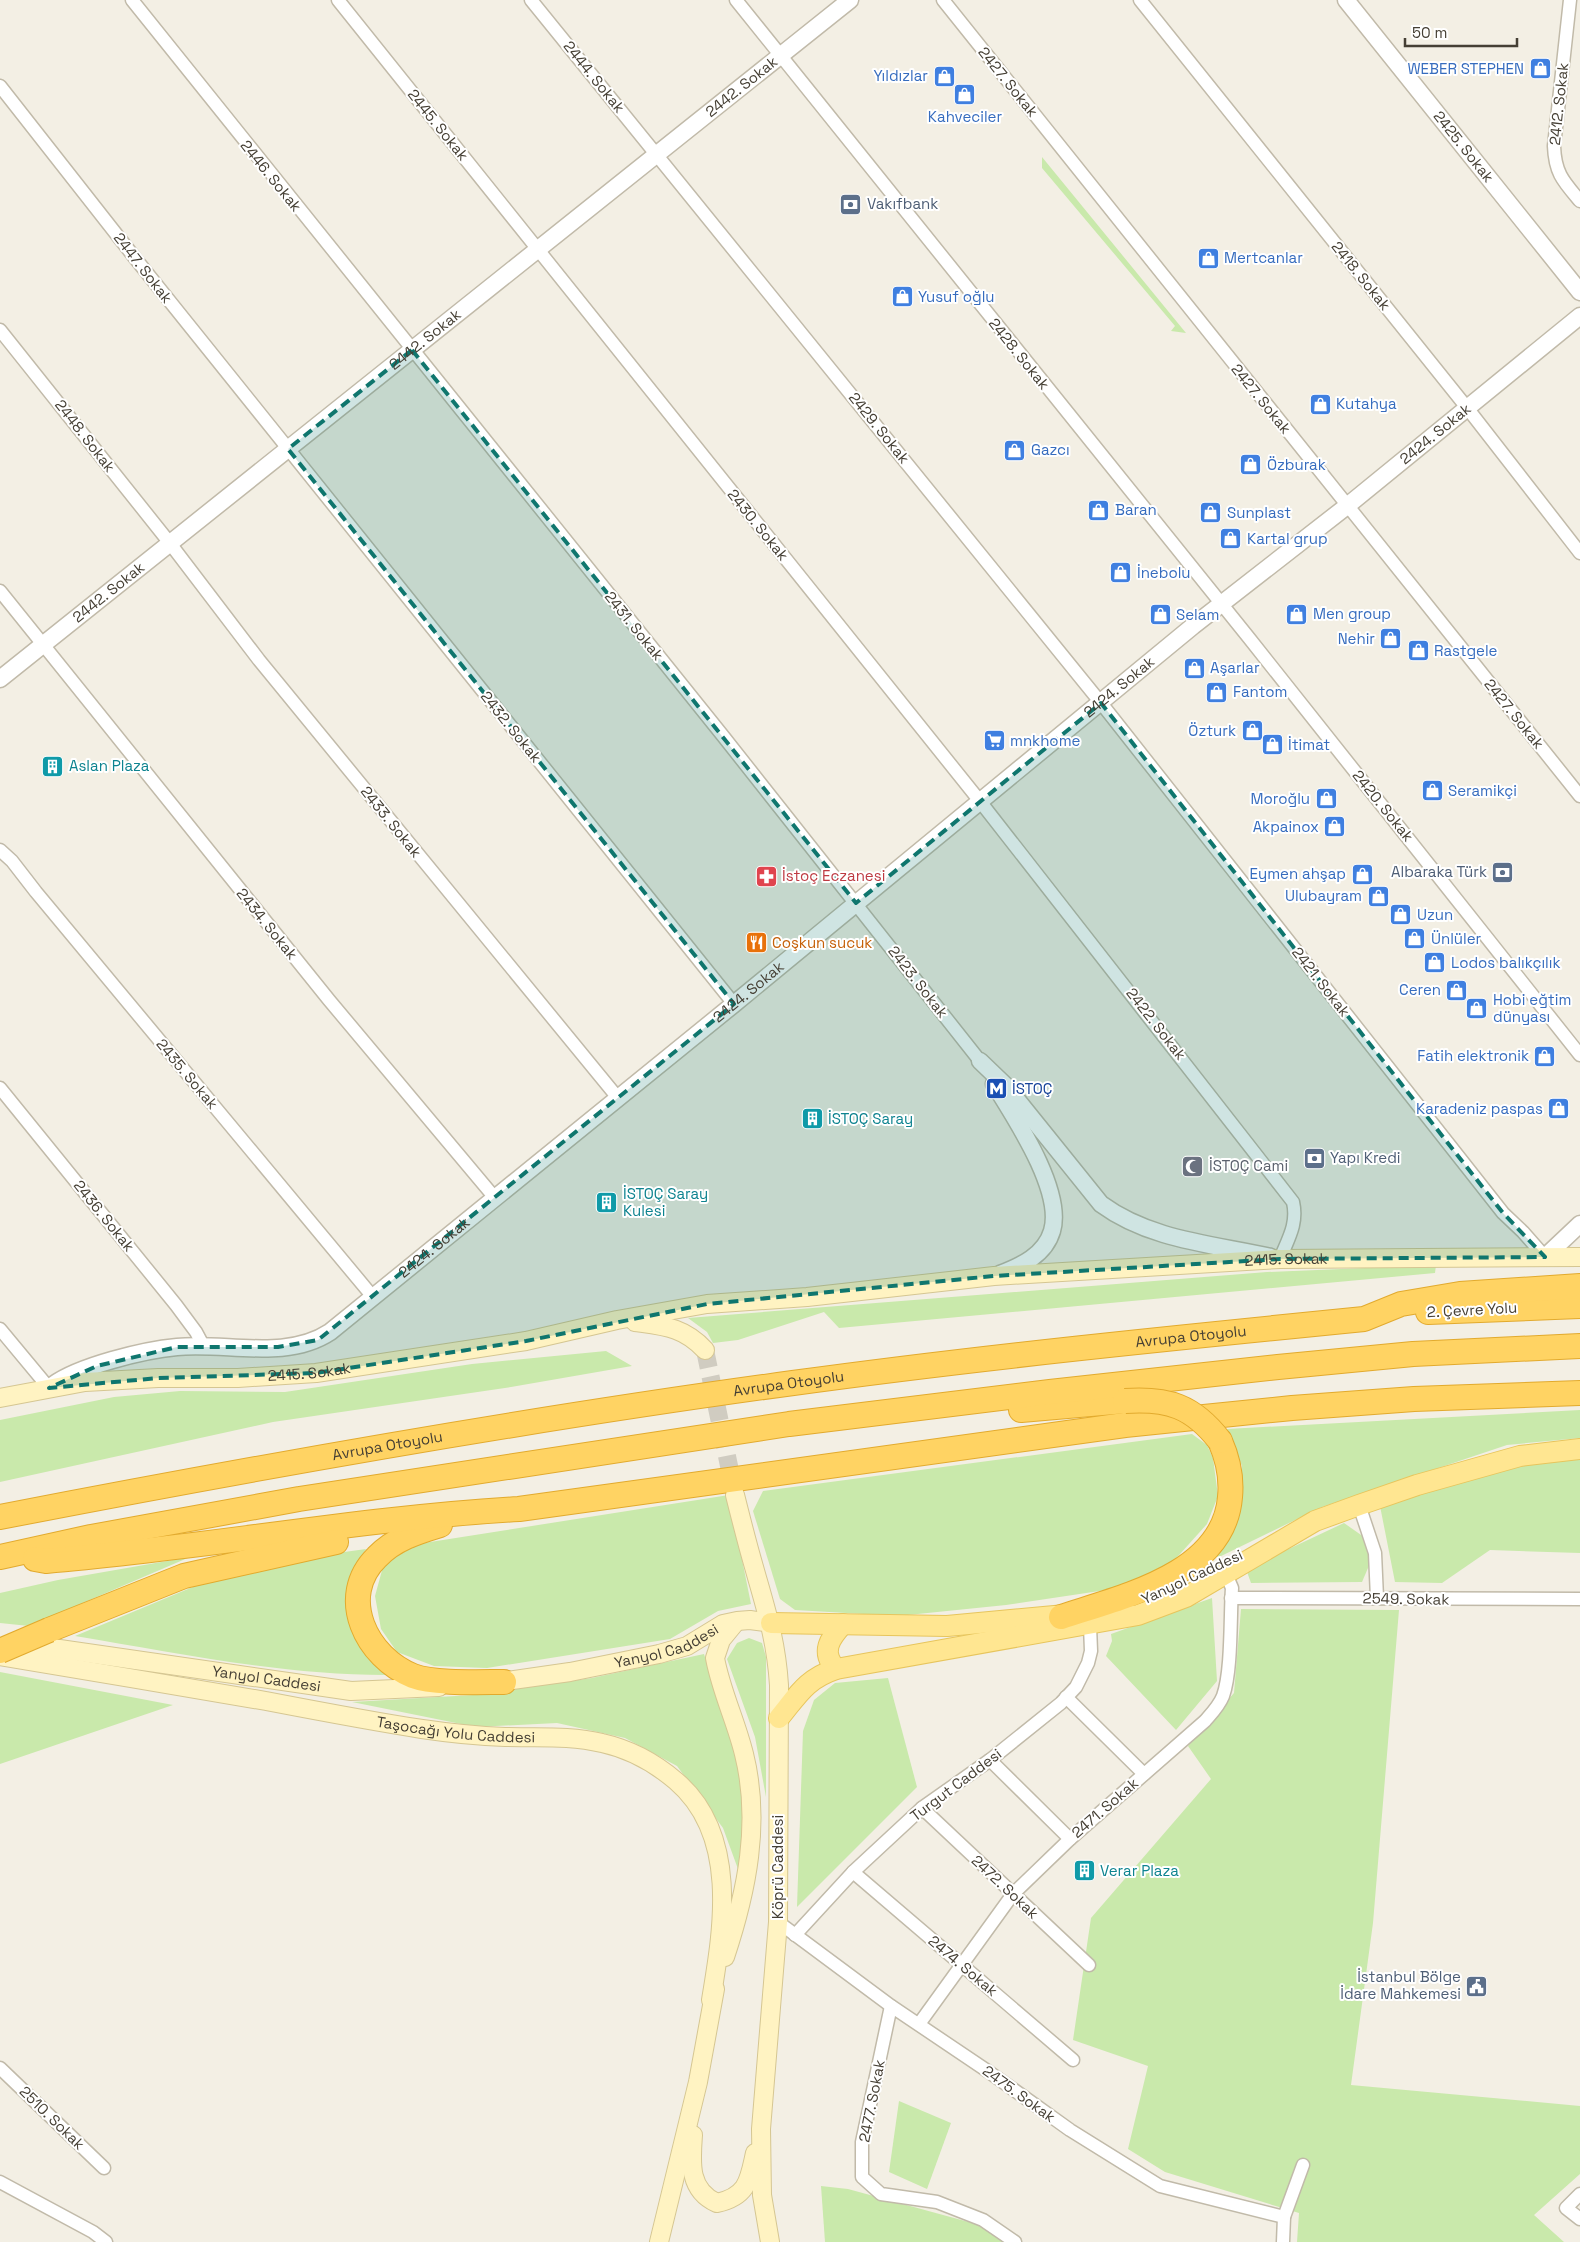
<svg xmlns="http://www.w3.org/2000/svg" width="1580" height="2242" font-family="'Space Grotesk',sans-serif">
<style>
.green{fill:#c9e9ab}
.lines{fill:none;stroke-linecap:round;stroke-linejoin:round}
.secondary-tunnel{stroke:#d0ccc1;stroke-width:18;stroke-dasharray:18 9;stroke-linecap:butt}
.minor-casing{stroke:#c1baa9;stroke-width:15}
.tertiary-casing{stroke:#c1baa9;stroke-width:19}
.secondary-casing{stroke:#d5c692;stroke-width:20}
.primary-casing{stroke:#e7c55d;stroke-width:22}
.motorway-casing{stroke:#e2aa2e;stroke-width:26}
.minor{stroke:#fff;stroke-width:12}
.tertiary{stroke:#fff;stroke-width:16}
.secondary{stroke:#fff3c2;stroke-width:18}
.primary{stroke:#ffe691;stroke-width:20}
.motorway{stroke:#ffd363;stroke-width:24}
.motorway-bridge-casing{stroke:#e2aa2e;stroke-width:26;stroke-linecap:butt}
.motorway-bridge{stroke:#ffd363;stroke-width:24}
.marked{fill:#0f766e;fill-opacity:0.2;stroke:#0f766e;stroke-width:4;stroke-dasharray:10 6;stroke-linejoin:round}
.labels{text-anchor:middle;stroke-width:4;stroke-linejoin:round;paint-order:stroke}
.shop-label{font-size:15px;fill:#366cbe;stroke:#fff;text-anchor:start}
.street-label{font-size:15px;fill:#453f34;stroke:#fff}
.service-label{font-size:15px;fill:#4e5e75;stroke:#fff;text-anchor:start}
.culture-label{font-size:15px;fill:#0d838f;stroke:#fff;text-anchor:start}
.health-label{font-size:15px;fill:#be3a42;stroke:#fff;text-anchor:start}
.food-label{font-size:15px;fill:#c56008;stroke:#fff;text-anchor:start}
.transit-label{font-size:15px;fill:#164399;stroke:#fff;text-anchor:start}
.worship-label{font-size:15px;fill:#5b616d;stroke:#fff;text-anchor:start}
</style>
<rect width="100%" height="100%" fill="#f3efe4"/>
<g class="green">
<path d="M1042 157 1186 333 1171 331 1175 326 1042 168Z"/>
<path d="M1436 1265 1435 1273 839 1328 824 1312 738 1340 713 1343 707 1332 688 1318 1267 1272Z"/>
<path d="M606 1351 632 1366 511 1387 273 1422 0 1482V1420L114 1397 180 1391 285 1392 472 1364Z"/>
<path d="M1580 1410V1438L1507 1445 1322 1507 1217 1558 1215 1555 1239 1495 1242 1466 1227 1429Z"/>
<path d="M1192 1434 1207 1445 1213 1458 1218 1496 1207 1524 1171 1564 1113 1589 1006 1605 898 1616 795 1610 780 1599 753 1511 763 1491Z"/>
<path d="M1580 1457V1553L1490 1550 1442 1583 1395 1582 1380 1506 1468 1475Z"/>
<path d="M729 1495 751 1604 718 1611 670 1639 487 1668 434 1666 397 1652 381 1629 375 1596 384 1563 411 1545Z"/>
<path d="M1344 1523 1364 1537 1371 1561 1362 1582 1251 1583 1246 1569Z"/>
<path d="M366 1549 356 1565 360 1642 386 1675C282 1675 177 1653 75 1636L212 1579 301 1558Z"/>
<path d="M190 1557 29 1626 0 1623V1593L58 1580Z"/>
<path d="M1212 1598 1217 1681 1176 1730 1106 1656 1112 1641 1111 1634Z"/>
<path d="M1241 1609 1399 1610 1373 1923 1351 2085 1580 2106V2174L1534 2215 1564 2242H1297L1299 2213 1165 2172 1128 2149 1148 2066 1073 2040 1091 1918 1211 1779 1188 1746 1234 1693Z"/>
<path d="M749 1638 762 1643 766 1657V1797L755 1737 727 1659 737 1643Z"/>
<path d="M704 1654 740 1769 745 1815 738 1869 723 1828 677 1766 625 1738 557 1723 476 1727 352 1702 473 1695 592 1678Z"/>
<path d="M0 1672 173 1705 0 1764Z"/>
<path d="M888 1678 917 1787 797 1907 803 1731 814 1700 835 1683Z"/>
<path d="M899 2101 951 2123 927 2189 889 2172Z"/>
<path d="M821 2186 848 2189 976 2224 1006 2242H825Z"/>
</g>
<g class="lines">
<path class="secondary-tunnel" d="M705 1350 734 1490"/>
<defs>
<g id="minor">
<path d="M132 0 723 736 980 1061"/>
<path d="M338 0 979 800 1293 1202C1298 1224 1288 1239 1280 1259"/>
<path d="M531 0 1101 703 1503 1213 1523 1232 1545 1257"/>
<path d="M736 0 1249 638 1580 1055"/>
<path d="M943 0 1580 796"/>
<path d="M1140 0 1468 409 1580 553"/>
<path d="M1570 0 1554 146C1555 173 1563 181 1580 201"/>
<path d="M0 86 135 258 734 1004"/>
<path d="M0 330 169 542 259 660 618 1098"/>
<path d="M0 591 329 1000 495 1198"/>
<path d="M0 850 12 861 36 892 373 1297"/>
<path d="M0 1088 176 1305 196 1332 204 1347"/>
<path d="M0 1329 49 1388"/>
<path d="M1359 1505 1375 1553 1377 1598"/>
<path d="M1231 1598 1580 1599"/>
<path d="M1066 1697 1144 1774"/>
<path d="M990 1760 1070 1839"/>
<path d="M922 1808 1089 1965"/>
<path d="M853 1872 1073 2060"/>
<path d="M778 1922 891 2006 989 2072 1070 2130 1160 2186 1284 2217"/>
<path d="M795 1935 853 1872 922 1808 990 1760 1061 1703 1076 1687 1088 1663 1091 1651 1090 1626"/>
<path d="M891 2006 862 2142V2177L881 2194 937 2202 983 2220 1015 2242"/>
<path d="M919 2024 1013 1894 1070 1839 1205 1721C1212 1713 1219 1706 1223 1696 1232 1671 1230 1617 1232 1588L1226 1574"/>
<path d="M0 2068 104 2168"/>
<path d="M0 2182 93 2232 106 2242"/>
<path d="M1580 2194 1566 2208 1580 2219"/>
<path d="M1283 2242 1284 2217 1303 2165"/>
</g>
<g id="tertiary">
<path id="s1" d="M1346 0 1580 292"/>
<path id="s2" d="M0 679 850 0"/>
<path d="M980 1061 1006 1086 1101 1204C1150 1240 1212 1244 1271 1257"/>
<path d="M994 1084C1015 1118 1064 1191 1052 1231 1045 1255 1021 1266 1000 1274"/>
<path d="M1545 1257 1580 1224"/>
<path id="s3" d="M53 1385C79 1366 144 1350 177 1347 226 1342 286 1361 330 1332L734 1004 1193 626 1347 506 1580 316"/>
</g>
<g id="secondary">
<path d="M635 1322C664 1326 684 1327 705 1350"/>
<path id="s4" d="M0 1398 85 1382 158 1378H238L316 1373 526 1341 617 1320 707 1304 807 1297 994 1276 1280 1259 1580 1257"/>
<path d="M735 1495C741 1519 747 1543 754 1567 766 1610 776 1639 779 1685L778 1922 761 2129 762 2195 770 2242"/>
<path id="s5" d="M18 1643 351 1691 439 1687"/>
<path id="s6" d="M0 1656C89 1671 177 1686 266 1701 318 1711 370 1721 422 1729 449 1733 477 1736 505 1737 538 1738 570 1735 602 1743 629 1749 655 1763 676 1781 739 1835 723 1928 711 2000"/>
<path id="s7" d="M492 1683 570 1672 659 1654 687 1646 723 1624 737 1621 750 1620 771 1623"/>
<path d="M725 1957C747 1891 761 1822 744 1754 736 1721 721 1691 715 1658L721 1640 735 1623"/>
<path d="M693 2135C691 2162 688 2190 717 2203 748 2196 749 2180 755 2153"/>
<path d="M659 2242 698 2082 715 1989"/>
</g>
<g id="primary">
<path d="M771 1623 947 1626 1076 1614"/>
<path d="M836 1669C820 1652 830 1638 843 1624"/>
<path d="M779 1718C798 1695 806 1679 836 1669L1138 1615 1186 1597 1315 1521 1359 1505 1417 1485 1520 1456 1580 1449"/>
</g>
<g id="motorway">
<path d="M1428 1312 1580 1306"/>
<path d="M1021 1410 1125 1401"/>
<path id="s8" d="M0 1517C263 1466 527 1419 793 1383 983 1357 1173 1338 1364 1319L1401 1304 1460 1294 1580 1286"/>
<path d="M440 1525C417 1532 394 1539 377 1557 336 1597 367 1658 413 1676 434 1684 480 1682 504 1682"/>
<path d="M0 1557 91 1537 299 1499 789 1424 1050 1392 1278 1367 1413 1354 1580 1346"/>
<path d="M35 1559 46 1561C204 1548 361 1518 519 1509L1125 1425 1292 1408 1414 1399 1580 1393"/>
<path d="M1061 1617C1121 1597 1224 1575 1230 1497 1232 1477 1228 1459 1220 1441"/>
<path d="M49 1630 184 1576 336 1542"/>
</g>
</defs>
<use href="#minor" class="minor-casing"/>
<use href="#tertiary" class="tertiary-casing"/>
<use href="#secondary" class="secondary-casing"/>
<use href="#primary" class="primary-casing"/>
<use href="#motorway" class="motorway-casing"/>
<use href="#minor" class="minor"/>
<use href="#tertiary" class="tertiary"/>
<use href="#secondary" class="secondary"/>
<use href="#primary" class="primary"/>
<use href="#motorway" class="motorway"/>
<defs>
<g id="motorway-bridge">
<path d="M1125 1401C1168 1398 1193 1406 1220 1441"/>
<path d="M0 1651 49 1630"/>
</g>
</defs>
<use href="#motorway-bridge" class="motorway-bridge-casing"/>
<use href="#motorway-bridge" class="motorway-bridge"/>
</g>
<path class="marked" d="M412 350 856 903 1101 703 1503 1213 1545 1257 1280 1259 994 1276 707 1304 526 1341 316 1373 158 1378 49 1388 97 1366 177 1347H278L318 1340 734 1004 288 449Z"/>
<defs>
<symbol id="shop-square" viewBox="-11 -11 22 22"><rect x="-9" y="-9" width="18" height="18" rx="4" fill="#3f7fe0" stroke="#fff"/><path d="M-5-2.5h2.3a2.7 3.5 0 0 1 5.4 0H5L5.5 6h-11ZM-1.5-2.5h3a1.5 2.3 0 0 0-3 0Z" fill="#fff"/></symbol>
<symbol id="bank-square" viewBox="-11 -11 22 22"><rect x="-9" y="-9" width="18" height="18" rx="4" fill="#5c6f8a" stroke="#fff"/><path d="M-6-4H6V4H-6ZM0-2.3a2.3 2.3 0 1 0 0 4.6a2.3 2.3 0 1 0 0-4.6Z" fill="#fff"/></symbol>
<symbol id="supermarket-square" viewBox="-11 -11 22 22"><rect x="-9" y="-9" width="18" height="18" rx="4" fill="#3f7fe0" stroke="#fff"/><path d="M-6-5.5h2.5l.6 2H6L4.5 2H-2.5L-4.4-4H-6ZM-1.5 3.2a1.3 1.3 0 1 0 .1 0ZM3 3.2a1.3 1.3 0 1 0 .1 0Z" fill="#fff"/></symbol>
<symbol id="building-square" viewBox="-11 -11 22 22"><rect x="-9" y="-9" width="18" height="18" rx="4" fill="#0f9aa8" stroke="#fff"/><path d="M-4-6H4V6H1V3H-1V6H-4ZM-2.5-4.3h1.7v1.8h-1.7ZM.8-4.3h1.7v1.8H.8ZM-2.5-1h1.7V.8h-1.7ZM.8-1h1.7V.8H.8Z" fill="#fff"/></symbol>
<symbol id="pharmacy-square" viewBox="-11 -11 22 22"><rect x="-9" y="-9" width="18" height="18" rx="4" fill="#e0444e" stroke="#fff"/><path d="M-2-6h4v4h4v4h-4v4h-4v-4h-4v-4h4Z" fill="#fff"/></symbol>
<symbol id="restaurant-square" viewBox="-11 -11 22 22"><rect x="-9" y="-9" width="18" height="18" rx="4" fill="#e8710a" stroke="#fff"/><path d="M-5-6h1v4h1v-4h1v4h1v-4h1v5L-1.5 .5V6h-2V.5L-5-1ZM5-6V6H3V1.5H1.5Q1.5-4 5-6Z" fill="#fff"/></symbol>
<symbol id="metro-square" viewBox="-11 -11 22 22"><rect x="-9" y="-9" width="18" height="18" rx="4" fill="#1a4fb4" stroke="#fff"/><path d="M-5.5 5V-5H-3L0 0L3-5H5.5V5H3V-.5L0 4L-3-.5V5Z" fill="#fff"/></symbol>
<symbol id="mosque-square" viewBox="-11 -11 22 22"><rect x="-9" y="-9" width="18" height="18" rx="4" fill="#6b7280" stroke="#fff"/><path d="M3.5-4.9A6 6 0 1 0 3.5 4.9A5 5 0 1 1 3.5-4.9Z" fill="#fff"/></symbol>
<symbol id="civic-square" viewBox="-11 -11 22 22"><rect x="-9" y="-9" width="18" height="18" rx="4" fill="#5c6f8a" stroke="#fff"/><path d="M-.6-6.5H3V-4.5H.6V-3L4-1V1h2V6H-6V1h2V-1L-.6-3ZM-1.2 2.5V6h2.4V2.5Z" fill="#fff"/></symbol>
</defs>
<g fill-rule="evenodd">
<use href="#shop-square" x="1528" y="56" width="25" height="25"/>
<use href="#shop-square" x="932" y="64" width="25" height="25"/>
<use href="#shop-square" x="952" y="82" width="25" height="25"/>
<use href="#bank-square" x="838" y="192" width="25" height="25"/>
<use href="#shop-square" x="1196" y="246" width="25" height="25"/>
<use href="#shop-square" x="890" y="284" width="25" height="25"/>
<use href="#shop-square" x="1308" y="392" width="25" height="25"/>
<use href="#shop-square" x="1002" y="438" width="25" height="25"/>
<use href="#shop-square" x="1238" y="452" width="25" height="25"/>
<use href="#shop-square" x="1086" y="498" width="25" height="25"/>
<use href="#shop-square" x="1198" y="500" width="25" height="25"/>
<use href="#shop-square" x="1218" y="526" width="25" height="25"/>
<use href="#shop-square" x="1108" y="560" width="25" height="25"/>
<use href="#shop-square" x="1284" y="602" width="25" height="25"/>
<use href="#shop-square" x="1148" y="602" width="25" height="25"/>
<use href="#shop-square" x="1378" y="626" width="25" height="25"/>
<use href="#shop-square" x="1406" y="638" width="25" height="25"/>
<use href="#shop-square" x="1182" y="656" width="25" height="25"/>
<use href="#shop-square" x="1204" y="680" width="25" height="25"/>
<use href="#shop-square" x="1240" y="718" width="25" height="25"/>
<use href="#supermarket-square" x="982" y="728" width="25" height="25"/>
<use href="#shop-square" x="1260" y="732" width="25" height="25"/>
<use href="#building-square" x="40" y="754" width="25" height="25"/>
<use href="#shop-square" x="1420" y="778" width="25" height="25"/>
<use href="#shop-square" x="1314" y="786" width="25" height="25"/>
<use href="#shop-square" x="1322" y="814" width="25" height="25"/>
<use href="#bank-square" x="1490" y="860" width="25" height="25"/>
<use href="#shop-square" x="1350" y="862" width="25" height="25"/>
<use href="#pharmacy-square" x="754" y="864" width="25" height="25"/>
<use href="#shop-square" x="1366" y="884" width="25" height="25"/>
<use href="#shop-square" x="1388" y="902" width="25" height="25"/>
<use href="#shop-square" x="1402" y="926" width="25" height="25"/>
<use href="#restaurant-square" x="744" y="930" width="25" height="25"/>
<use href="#shop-square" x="1422" y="950" width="25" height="25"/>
<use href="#shop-square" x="1444" y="978" width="25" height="25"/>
<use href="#shop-square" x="1464" y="996" width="25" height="25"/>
<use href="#shop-square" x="1532" y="1044" width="25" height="25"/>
<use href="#metro-square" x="984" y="1076" width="25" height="25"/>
<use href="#shop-square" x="1546" y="1096" width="25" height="25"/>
<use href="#building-square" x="800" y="1106" width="25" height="25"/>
<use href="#bank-square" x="1302" y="1146" width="25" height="25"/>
<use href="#mosque-square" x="1180" y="1154" width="25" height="25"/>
<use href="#building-square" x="594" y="1190" width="25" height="25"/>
<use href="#building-square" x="1072" y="1858" width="25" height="25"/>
<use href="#civic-square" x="1464" y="1974" width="25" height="25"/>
</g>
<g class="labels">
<g class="shop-label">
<text x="1524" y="74" text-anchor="end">WEBER STEPHEN</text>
<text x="928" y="81" text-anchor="end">Yıldızlar</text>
<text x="965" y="122" text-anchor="middle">Kahveciler</text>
<text x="1224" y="263">Mertcanlar</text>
<text x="918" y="302">Yusuf oğlu</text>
<text x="1336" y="409">Kutahya</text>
<text x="1031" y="455">Gazcı</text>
<text x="1267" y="470">Özburak</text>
<text x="1115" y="515">Baran</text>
<text x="1227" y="518">Sunplast</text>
<text x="1247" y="544">Kartal grup</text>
<text x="1137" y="578">İnebolu</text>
<text x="1313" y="619">Men group</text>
<text x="1176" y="620">Selam</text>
<text x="1375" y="644" text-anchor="end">Nehir</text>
<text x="1434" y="656">Rastgele</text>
<text x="1210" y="673">Aşarlar</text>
<text x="1233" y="697">Fantom</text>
<text x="1236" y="736" text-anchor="end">Özturk</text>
<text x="1010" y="746">mnkhome</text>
<text x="1288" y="750">İtimat</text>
<text x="1448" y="796">Seramikçi</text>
<text x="1310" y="804" text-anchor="end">Moroğlu</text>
<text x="1319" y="832" text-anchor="end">Akpainox</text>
<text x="1346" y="879" text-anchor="end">Eymen ahşap</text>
<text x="1362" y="901" text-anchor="end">Ulubayram</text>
<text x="1417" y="920">Uzun</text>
<text x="1431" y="944">Ünlüler</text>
<text x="1451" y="968">Lodos balıkçılık</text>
<text x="1441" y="995" text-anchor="end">Ceren</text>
<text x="1493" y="1005">Hobi eğtim<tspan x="1493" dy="17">dünyası</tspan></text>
<text x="1529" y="1061" text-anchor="end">Fatih elektronik</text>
<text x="1543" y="1114" text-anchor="end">Karadeniz paspas</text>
</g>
<g class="street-label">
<text transform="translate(594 77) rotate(51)" y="5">2444. Sokak</text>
<text transform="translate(1008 82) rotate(51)" y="5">2427. Sokak</text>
<text dy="5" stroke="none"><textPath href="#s2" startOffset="949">2442. Sokak</textPath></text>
<text transform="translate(1559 104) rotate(-84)" y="5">2412. Sokak</text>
<text transform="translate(438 125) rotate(51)" y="5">2445. Sokak</text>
<text dy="5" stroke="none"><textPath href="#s1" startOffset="188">2425. Sokak</textPath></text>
<text transform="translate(271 176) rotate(51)" y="5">2446. Sokak</text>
<text transform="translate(143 268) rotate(52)" y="5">2447. Sokak</text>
<text transform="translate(1361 276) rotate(51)" y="5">2418. Sokak</text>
<text dy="5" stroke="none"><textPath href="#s2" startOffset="544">2442. Sokak</textPath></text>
<text transform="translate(1019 354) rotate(51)" y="5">2428. Sokak</text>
<text transform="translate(1261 399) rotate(51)" y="5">2427. Sokak</text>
<text transform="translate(879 428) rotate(51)" y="5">2429. Sokak</text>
<text dy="5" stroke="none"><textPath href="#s3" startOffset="1711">2424. Sokak</textPath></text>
<text transform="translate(85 436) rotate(52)" y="5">2448. Sokak</text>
<text transform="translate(758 525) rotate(51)" y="5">2430. Sokak</text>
<text dy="5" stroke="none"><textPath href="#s2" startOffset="139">2442. Sokak</textPath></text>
<text transform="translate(634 626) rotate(51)" y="5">2431. Sokak</text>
<text dy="5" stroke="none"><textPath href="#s3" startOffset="1306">2424. Sokak</textPath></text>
<text transform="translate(1514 714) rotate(51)" y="5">2427. Sokak</text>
<text transform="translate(511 727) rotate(51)" y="5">2432. Sokak</text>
<text transform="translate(1383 806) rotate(51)" y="5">2420. Sokak</text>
<text transform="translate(391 822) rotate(51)" y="5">2433. Sokak</text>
<text transform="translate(267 924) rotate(51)" y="5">2434. Sokak</text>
<text transform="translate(918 982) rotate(52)" y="5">2423. Sokak</text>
<text transform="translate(1321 982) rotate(52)" y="5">2421. Sokak</text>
<text dy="5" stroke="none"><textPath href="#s3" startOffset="826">2424. Sokak</textPath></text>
<text transform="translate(1156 1024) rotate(52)" y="5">2422. Sokak</text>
<text transform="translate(187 1074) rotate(50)" y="5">2435. Sokak</text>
<text transform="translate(104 1216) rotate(51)" y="5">2436. Sokak</text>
<text dy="5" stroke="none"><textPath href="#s3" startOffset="421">2424. Sokak</textPath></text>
<text dy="5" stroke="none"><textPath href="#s4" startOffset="1296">2415. Sokak</textPath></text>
<text transform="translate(1472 1310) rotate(-3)" y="5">2. Çevre Yolu</text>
<text dy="5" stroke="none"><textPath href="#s8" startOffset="1205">Avrupa Otoyolu</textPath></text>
<text dy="5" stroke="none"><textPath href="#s4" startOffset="311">2415. Sokak</textPath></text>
<text dy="5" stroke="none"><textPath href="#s8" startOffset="800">Avrupa Otoyolu</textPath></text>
<text dy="5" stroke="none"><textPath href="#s8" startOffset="394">Avrupa Otoyolu</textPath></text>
<text transform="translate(1192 1577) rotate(-25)" y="5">Yanyol Caddesi</text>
<text transform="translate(1406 1599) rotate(1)" y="5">2549. Sokak</text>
<text dy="5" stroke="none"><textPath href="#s7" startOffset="179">Yanyol Caddesi</textPath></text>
<text dy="5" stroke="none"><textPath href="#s5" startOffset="251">Yanyol Caddesi</textPath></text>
<text dy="5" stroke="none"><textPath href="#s6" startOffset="462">Taşocağı Yolu Caddesi</textPath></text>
<text transform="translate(956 1785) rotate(-37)" y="5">Turgut Caddesi</text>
<text transform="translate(1105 1808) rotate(-41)" y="5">2471. Sokak</text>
<text transform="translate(778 1867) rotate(-90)" y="5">Köprü Caddesi</text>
<text transform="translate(1005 1887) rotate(43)" y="5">2472. Sokak</text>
<text transform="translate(963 1966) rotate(40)" y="5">2474. Sokak</text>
<text transform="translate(1019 2094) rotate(36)" y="5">2475. Sokak</text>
<text transform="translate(872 2101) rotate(-79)" y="5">2477. Sokak</text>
<text transform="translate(52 2118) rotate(44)" y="5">2510. Sokak</text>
</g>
<g class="service-label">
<text x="867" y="209">Vakıfbank</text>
<text x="1487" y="877" text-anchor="end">Albaraka Türk</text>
<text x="1330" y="1163">Yapı Kredi</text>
<text x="1461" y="1982" text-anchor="end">İstanbul Bölge<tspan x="1461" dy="17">İdare Mahkemesi</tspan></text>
</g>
<g class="culture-label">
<text x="69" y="771">Aslan Plaza</text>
<text x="828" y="1124">İSTOÇ Saray</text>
<text x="623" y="1199">İSTOÇ Saray<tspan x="623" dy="17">Kulesi</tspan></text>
<text x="1100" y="1876">Verar Plaza</text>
</g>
<g class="health-label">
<text x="782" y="881">İstoç Eczanesi</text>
</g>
<g class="food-label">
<text x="772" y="948">Coşkun sucuk</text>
</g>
<g class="transit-label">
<text x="1012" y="1094">İSTOÇ</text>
</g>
<g class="worship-label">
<text x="1209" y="1171">İSTOÇ Cami</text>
</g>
</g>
<path d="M1405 38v8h112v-8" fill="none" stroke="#453f34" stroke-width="2.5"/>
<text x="1412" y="38" font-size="15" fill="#453f34" stroke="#ffffff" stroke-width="4" paint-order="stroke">50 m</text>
</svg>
